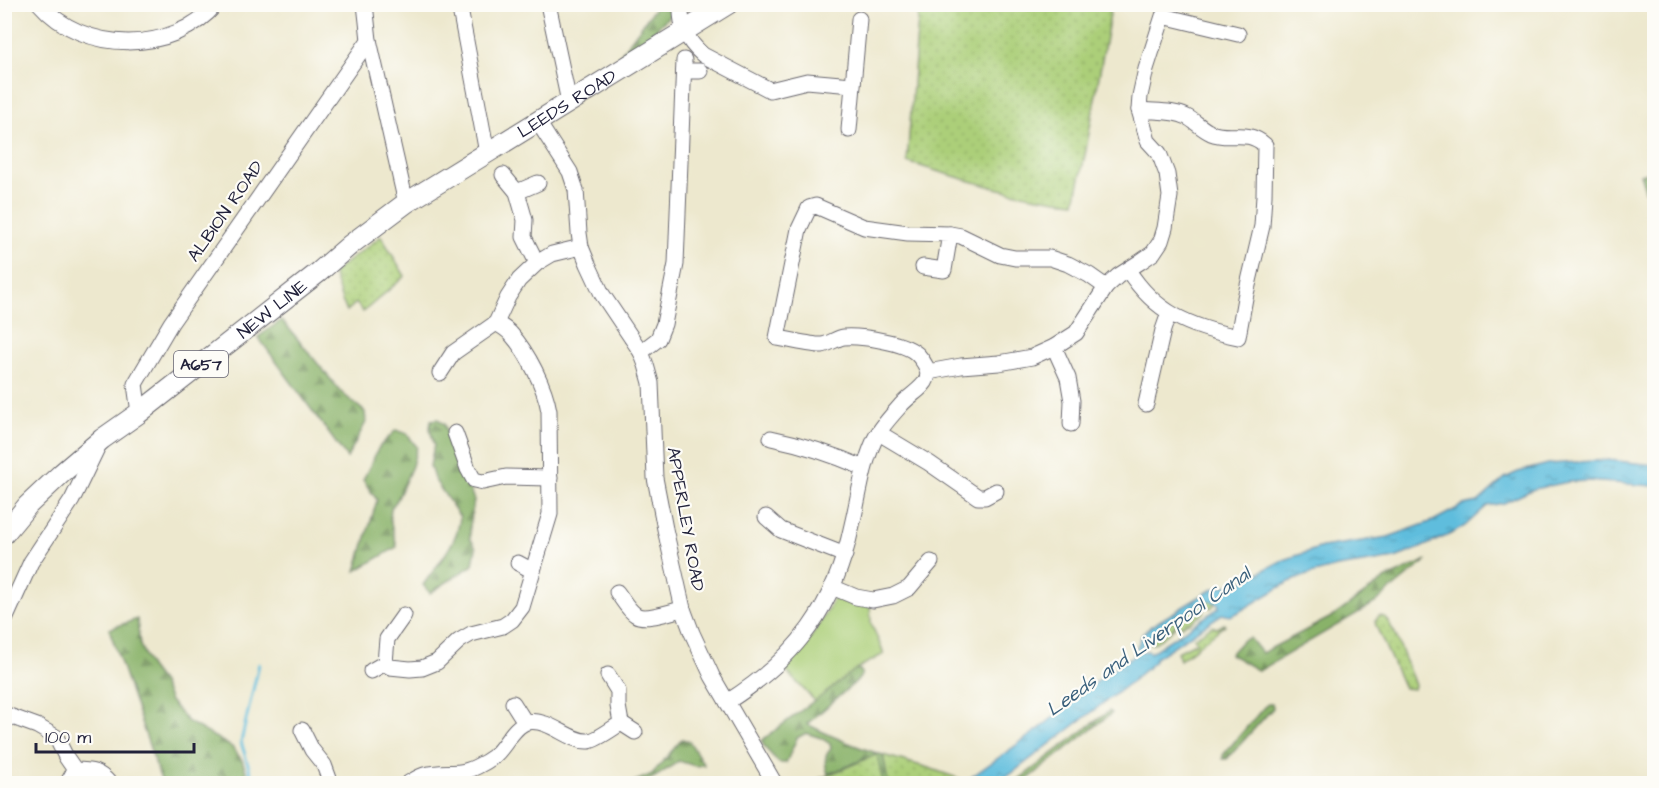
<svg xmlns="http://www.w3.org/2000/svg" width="1659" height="788" font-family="'Architects Daughter',sans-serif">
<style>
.grass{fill:url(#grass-dots);stroke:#67785a;stroke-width:1.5}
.forest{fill:url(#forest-firs);stroke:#566a52;stroke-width:1.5}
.park{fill:#accf79;stroke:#67785a;stroke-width:1.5}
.water{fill:url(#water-ripples);stroke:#40708c;stroke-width:1.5;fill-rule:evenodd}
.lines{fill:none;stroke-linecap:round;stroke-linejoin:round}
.stream{stroke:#5ebddd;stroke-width:3}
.minor-casing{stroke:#69676e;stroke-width:17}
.major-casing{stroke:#69676e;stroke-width:22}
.minor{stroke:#fff;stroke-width:15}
.major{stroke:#fff;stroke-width:20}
.labels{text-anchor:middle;stroke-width:4.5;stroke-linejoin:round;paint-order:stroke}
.shield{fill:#fdfcf7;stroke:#646373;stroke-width:1.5}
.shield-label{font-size:16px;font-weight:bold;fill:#22223b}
.street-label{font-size:18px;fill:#22223b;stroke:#fdfcf7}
.water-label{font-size:20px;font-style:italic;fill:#3a607c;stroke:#fdfcf7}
</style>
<defs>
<pattern id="grass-dots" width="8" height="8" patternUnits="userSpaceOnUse" patternTransform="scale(1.5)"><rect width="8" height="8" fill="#accf79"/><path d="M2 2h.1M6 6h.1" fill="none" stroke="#94b16a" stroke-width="1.8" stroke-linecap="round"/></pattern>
<pattern id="forest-firs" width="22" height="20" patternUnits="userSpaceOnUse" patternTransform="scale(1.5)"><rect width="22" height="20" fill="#89b269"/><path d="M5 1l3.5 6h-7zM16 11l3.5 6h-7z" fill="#709058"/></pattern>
<pattern id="water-ripples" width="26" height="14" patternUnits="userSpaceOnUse" patternTransform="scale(1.5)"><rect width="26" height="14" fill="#5ebddd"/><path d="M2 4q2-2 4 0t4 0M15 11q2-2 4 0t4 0" fill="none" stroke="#4d99b4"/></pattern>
</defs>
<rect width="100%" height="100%" fill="#fdfcf7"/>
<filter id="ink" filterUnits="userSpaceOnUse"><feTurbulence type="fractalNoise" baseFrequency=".0167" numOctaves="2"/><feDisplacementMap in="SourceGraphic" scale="12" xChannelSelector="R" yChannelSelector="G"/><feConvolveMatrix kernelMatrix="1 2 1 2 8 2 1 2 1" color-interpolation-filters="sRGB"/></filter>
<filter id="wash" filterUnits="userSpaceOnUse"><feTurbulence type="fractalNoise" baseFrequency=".008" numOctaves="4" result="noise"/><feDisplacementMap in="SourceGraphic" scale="24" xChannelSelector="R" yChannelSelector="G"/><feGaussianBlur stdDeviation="1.35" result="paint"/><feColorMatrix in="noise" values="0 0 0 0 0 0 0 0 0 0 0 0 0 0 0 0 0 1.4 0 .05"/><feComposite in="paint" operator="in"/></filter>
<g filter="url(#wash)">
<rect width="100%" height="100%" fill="#ede8ce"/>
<g class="grass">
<path d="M1090 5 1111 9 1086 150 1075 202C1017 197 963 179 907 162L919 5Z"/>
<path d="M381 236 405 276 363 312 356 303 347 311 342 301 333 273Z"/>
<path d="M1206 600 1217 602 1211 608 1205 605 1204 613 1189 623 1188 622 1181 626 1177 623C1171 633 1163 638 1153 644L1148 643 1146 644 1145 642 1153 632Z"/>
<path d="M1379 616 1385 617 1395 633 1415 685 1414 689 1404 688 1376 626 1375 621Z"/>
<path d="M1224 624 1225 625 1180 660 1177 652 1197 642 1194 638 1212 626 1217 628Z"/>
<path d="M878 754 883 783 807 784Z"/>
<path d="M883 755 929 768 966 781 963 784 888 783Z"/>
</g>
<g class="forest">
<path d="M657 5H673L670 15 639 46 623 59 620 55Z"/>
<path d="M1654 170V214H1653L1640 174Z"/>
<path d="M282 320 342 393 365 412 366 422 347 458 258 337Z"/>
<path d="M438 419 444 424 474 500 470 526V538L476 548 473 565 430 593 423 585C437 565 458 543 460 517L434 479 430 466 434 445 430 429 431 420Z"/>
<path d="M396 430 407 434 417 447 412 466 397 500 391 508 390 520 397 547 356 571 377 500 363 480 379 447Z"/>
<path d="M1427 560 1375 603 1259 671 1230 654 1243 640 1250 638 1262 653 1335 615 1385 579Z"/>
<path d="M137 619 140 645 150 667 162 683 170 701 187 721 232 747 242 760 250 783H162L109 629Z"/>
<path d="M856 669 860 670 862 673 859 679 807 724C832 737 856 747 883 755L888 783H883L877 754 828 774C825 765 823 756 831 749L830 744 821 738 806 733 797 738 786 763H779L766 749 761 741Z"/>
<path d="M1268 704H1272L1273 708 1227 759H1223V755L1264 707Z"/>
<path d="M1109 711 1112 713 1023 783H1014Z"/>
<path d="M682 739 689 741 704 765 695 766 679 761C663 771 651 784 631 783L652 774Z"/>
</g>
<path class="park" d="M837 593 870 602 871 623 884 654 856 669 815 701 783 668C807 648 822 621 837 593Z"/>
<path class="water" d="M1608 460 1654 465V486L1587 481 1568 482 1534 489 1504 503 1487 506 1465 526 1455 532 1418 549 1395 558 1337 567 1307 575 1287 583 1237 613 1230 616 1222 614 1154 659 1155 661 1131 682 999 783H963L1039 729 1107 673 1133 656 1143 633 1151 626 1211 590 1223 586 1236 585 1281 561 1322 547 1388 537 1433 521 1463 505 1478 502 1505 478 1518 472 1548 464ZM1206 600 1218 603 1219 608 1150 653 1148 651 1140 652 1144 643 1153 632Z"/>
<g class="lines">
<path class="stream" d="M254 784 241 742 259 664"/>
</g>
</g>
<g filter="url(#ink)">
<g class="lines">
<defs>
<g id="minor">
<path d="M40 4C83 54 173 55 216 4"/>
<path d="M365 4 369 40 406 203"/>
<path d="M459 4 487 153"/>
<path d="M548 4 569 102"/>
<path d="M681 4C680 26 686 40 703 55L770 90 807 81 852 85"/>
<path d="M684 71H700"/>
<path d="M538 122 570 172 576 190 579 233 581 247 588 264 602 294 641 352 646 365 651 383 655 478 665 529 683 609 692 633 712 676 775 784"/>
<path d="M849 130 859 19"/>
<path d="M503 175 517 192 525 220 524 237 537 263"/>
<path d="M517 192 538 183"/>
<path d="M950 234 961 236 1000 255 1015 258H1050L1068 264 1089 275 1106 287"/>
<path d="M1128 270C1155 313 1190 327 1238 337L1245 298 1262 226 1264 196 1265 145C1246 128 1231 141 1211 133 1202 129 1195 121 1187 117 1173 110 1154 112 1139 110"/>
<path d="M1054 347 1068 378 1072 401 1071 424"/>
<path d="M641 352 658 339 664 324 676 264 684 60"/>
<path d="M928 372 961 366 999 363 1032 357 1054 347 1076 333 1106 287 1118 276 1140 262 1153 253 1161 241 1165 228 1170 196 1167 174 1159 153 1148 141 1139 110 1140 96 1146 69 1163 16 1238 34"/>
<path d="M440 373 453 353 496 323 508 297 519 280 537 263 552 254 581 247"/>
<path d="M1146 404 1163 330 1169 313"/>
<path d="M139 413 135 384 171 323 369 40"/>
<path d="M455 433 468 469 474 480 483 482 506 477 550 478"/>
<path d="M879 433 929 463 978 497H985L996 491"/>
<path d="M771 438C805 445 832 454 864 468"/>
<path d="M766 517 781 530 845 555"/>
<path d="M518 563 533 571"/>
<path d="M832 587 856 597 873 600 893 596 909 588 931 562"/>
<path d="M617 592C623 600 628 610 636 615 646 621 671 611 683 609"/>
<path d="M404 615 387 639 385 663 390 667 410 669 422 668 437 662 459 641 471 634 503 626 512 620 522 607 550 514 549 411C545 387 528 353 511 334 507 329 501 326 496 323"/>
<path d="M4 622 31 562 72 500 99 444"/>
<path d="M371 671 385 663"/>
<path d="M727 702C797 658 835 606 852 525 859 496 862 468 874 441 878 430 893 414 901 405 916 388 942 382 918 355 906 342 861 336 844 337 836 338 830 344 822 345 815 346 787 339 777 338L799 229 809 208 816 206 864 227 908 233 950 234 944 270 923 267"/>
<path d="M513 703 525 722"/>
<path d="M4 714 37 726 56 737 66 757 75 770C91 770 99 771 110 784"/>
<path d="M621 723 635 732"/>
<path d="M302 730 312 750 324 765 331 784"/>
<path d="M67 784 75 770"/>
<path d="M407 784C412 781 418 777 424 775 436 772 448 773 460 772 470 771 485 763 493 757 505 748 513 725 528 722 550 718 570 743 589 741 597 740 613 728 621 723L618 706V691L608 675"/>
</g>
<g id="major">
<path id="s1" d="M4 534 28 505 62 473 102 439 139 413 319 272 350 245 406 203 728 4"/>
</g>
</defs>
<use href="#minor" class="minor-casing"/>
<use href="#major" class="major-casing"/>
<use href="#minor" class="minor"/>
<use href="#major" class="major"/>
</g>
</g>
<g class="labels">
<rect class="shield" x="174" y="351" width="54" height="26" rx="4.5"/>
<g class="shield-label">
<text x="201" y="370">A657</text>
</g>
<g class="street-label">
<text dy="6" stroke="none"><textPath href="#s1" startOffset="711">LEEDS ROAD</textPath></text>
<text transform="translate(225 211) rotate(-55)" y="6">ALBION ROAD</text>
<text dy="6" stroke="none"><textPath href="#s1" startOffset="351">NEW LINE</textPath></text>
<text transform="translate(686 519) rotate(80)" y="6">APPERLEY ROAD</text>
</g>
<g class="water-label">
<text transform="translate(1148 641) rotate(-35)" y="7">Leeds and Liverpool Canal</text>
</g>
</g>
<rect width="1659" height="788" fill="none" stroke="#fdfcf7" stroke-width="24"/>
<path d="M36 743v9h158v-9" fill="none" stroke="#22223b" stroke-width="3"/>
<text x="45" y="743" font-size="18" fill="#22223b" stroke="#fdfcf7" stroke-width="4.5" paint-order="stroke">100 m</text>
</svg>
